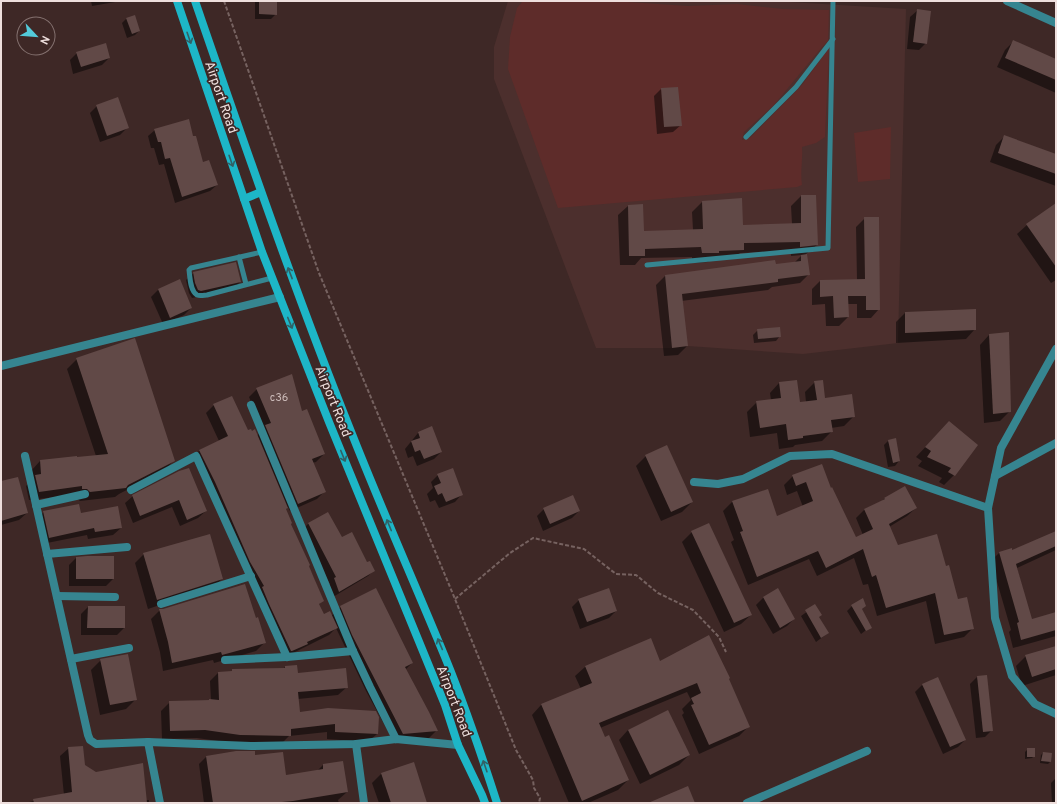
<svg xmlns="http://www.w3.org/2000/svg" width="1057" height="804" font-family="Overpass,sans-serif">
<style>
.built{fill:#4c2f2d}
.green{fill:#5e2c2a}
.shadow{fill:#0007}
.building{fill:#614947}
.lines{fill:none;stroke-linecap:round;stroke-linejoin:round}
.path{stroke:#766260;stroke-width:2;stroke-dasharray:4 2;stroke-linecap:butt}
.service{stroke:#368590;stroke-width:5}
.minor{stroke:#368590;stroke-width:8}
.tertiary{stroke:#368590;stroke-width:8}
.secondary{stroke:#1db6c7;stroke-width:8}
.oneway{stroke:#316166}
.labels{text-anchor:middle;stroke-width:3.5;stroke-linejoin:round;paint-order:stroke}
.number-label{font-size:11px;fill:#cbbab8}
.street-label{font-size:13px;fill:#eedfdd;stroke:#3e2826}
</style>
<rect width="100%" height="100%" fill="#3e2826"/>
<path class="built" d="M508 1H773L906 9 898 343 803 354 688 346 672 348H596L494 79V47Z"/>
<g class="green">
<path d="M522 2H628L688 6 737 4 783 9 829 10 828 41 822 47 773 106 744 132 742 140 751 137 802 85 829 48 825 137 816 143 802 147C803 160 800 172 802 185L797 187 558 208 508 69 510 37 517 8Z"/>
<path d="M891 127 890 179 858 182 854 133Z"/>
</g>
<g class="shadow">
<path d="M91 1H121L92 6Z"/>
<path d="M255 1H276V14L271 19H255Z"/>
<path d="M918 10 926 43 919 50 907 49 910 17Z"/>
<path d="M127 18 139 31 135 35 127 38 122 23Z"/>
<path d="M1014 41 1056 60V93L997 67 1005 50Z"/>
<path d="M77 53 109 58 102 65 73 74 70 60Z"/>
<path d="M661 89 681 125 673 132 657 134 654 96Z"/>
<path d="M97 106 127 128 120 135 100 142 90 113Z"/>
<path d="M155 130 193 138 203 163 217 185 210 191 175 203 164 164 159 165 154 148H151L148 136Z"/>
<path d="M1005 136 1056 155V186L990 162 996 145Z"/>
<path d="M801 196 817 245 806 254 809 274 800 283 772 287 768 290 681 301 687 346 678 355 664 356 656 285 665 276 775 262V265L794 263 802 255 791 256V251L740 253 733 259 710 260 708 262 692 263V257L641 258 635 265H620L618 215 628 206 643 232 693 230 692 212 702 202 742 226 792 224 791 206Z"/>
<path d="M1056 204V280L1051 283 1017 234 1027 225Z"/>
<path d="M865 218 879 309 871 318H857V304H847L848 317 839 326H826L825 304 812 305V289L820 281 857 280 856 227Z"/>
<path d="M194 273 240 282 233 289 192 298 189 293 186 280Z"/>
<path d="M158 290 191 308 184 315 163 324 151 297Z"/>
<path d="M905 313 975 329 966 339 896 343V322Z"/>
<path d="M758 330 780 336 776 341 754 343 753 335Z"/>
<path d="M989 335 1010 411 1000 421 984 423 980 345Z"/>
<path d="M77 359 174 460 165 470 119 494 115 497 80 501 73 495 29 500 26 486 32 480 31 471 40 461 96 456 67 369Z"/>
<path d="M815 382 824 399 854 416 844 426 831 428 832 431 822 441 795 445 793 447 779 449 777 433 750 437 747 412 757 402 771 400 770 393 779 383 799 403 806 402 805 392Z"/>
<path d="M257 389 301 412 324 454 316 462 312 463 325 491 317 499 290 511 288 507 285 510 323 600 318 605 324 615 331 616 341 607 412 663 405 670 436 731 427 740 390 735 366 691 336 628 329 635 283 658 208 490 192 458 200 450 219 441 206 413 214 405 248 432 257 436 263 429 249 397Z"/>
<path d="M949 422 954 475 944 485 939 482 942 478 918 466 922 461 916 457Z"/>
<path d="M432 428 441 452 434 459 417 466 413 456 408 458 405 449 418 433Z"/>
<path d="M888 441 899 461 895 466 888 467 884 445Z"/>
<path d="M646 456 692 502 682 512 661 521 636 466Z"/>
<path d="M179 472 206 511 198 518 180 526 172 507 133 523 125 503 133 496Z"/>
<path d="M438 475 462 494 455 502 439 508 435 500 430 502 427 494 433 488 431 482Z"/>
<path d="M793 476 830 489 855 538 863 535 856 518 865 509 882 501 885 498 916 508 907 516 889 527 898 546 945 568 958 600 973 628 964 637 935 644 926 601 877 616 868 584 863 585 854 558 817 576 809 559 748 585 731 542 734 540 723 511 732 502 767 490 777 518 803 507 797 491 787 495 784 485Z"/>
<path d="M1 482 27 513 19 520 1 525Z"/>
<path d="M544 509 579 511 572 518 543 531 537 516Z"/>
<path d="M44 512 121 528 113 535 88 539 87 535 42 544 37 519Z"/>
<path d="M328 513 341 539 374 570 368 576 333 597 329 585 330 584 302 530 308 524Z"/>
<path d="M692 532 751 615 741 624 724 632 682 542Z"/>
<path d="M1056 532V550L1017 568 1031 620 1056 613V636L1013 648 1009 632 1011 630 991 561 999 553 1012 551Z"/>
<path d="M144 554 222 579 213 587 148 609 135 563Z"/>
<path d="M76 558 113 579 106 586H69V565Z"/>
<path d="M764 597 794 619 787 626 773 634 756 605Z"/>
<path d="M579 600 616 611 609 618 580 629 572 607Z"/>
<path d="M862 600 865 606 861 610 870 627 861 634 847 611 852 606Z"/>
<path d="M815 606 818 617 828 633 816 642 801 616Z"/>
<path d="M88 607 124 628 117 635H81V614Z"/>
<path d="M160 610 265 642 256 651 214 663 213 660 163 671 160 652 151 619Z"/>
<path d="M650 640 659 662 728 679 749 726 739 736 699 754 682 715 684 713 682 709 691 700 687 692 600 728 604 738 628 780 618 790 588 803H569L532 715 541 705 581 689 575 676 585 667Z"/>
<path d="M1056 647V675L1022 686 1016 666 1026 656Z"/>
<path d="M101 660 136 699 126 709 100 715 91 670Z"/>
<path d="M285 667 297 674 347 687 338 695 298 699 299 713 377 734 368 742 327 739V732L289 736 282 743H232L197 738 162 739 161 711 170 702 211 700 210 681 218 673 283 669Z"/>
<path d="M977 677 992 730 985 737 976 738 970 684Z"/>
<path d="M922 685 965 740 958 747 943 754 915 692Z"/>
<path d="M628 730 689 755 679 765 640 784 619 740Z"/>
<path d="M69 748 84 765 96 773 146 800H149V803H24L64 795 60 756Z"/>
<path d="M1027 750 1034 756 1032 758 1025 759V752Z"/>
<path d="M1043 753 1051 754 1050 762 1048 764 1040 763 1041 755Z"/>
<path d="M207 756H254L285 777 317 771 323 765 347 792 338 800 339 803H204L199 764Z"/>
<path d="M381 774 426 803H379L372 783Z"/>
<path d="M1056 778V803H1052L1051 783Z"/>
</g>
<g class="building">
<path d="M259 1H277V15L259 14Z"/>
<path d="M917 9 931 11 927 44 913 42Z"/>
<path d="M135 15 140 31 132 34 126 18Z"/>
<path d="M1013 40 1056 59V80L1005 58Z"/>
<path d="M106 43 110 58 81 67 76 52Z"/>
<path d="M678 87 682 126 664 127 661 88Z"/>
<path d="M118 97 129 128 107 136 96 105Z"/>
<path d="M189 119 193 136H196L203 162 209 160 218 185 182 197 170 158 165 159 161 142H158L154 129Z"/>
<path d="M1004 135 1056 154V174L998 153Z"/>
<path d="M801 195H816L818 245 800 247V242L744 243V250L719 251V253H702L701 247 645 249V256H629L628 205 643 204 644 231 703 229 702 201 742 198 743 225 801 223Z"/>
<path d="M1056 203V267L1026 224Z"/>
<path d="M864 217H879L880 310H866V296H848L849 317 834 318 833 296 820 297V280L865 279Z"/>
<path d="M807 254 810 275 778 279V282L682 294 688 346 672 348 665 275 775 260 776 264 801 261V255Z"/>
<path d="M236 262 241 282 201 291 198 290 195 283 193 272Z"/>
<path d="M180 279 192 308 170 318 158 289Z"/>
<path d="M976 309V330L905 333V312Z"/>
<path d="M780 327 781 337 758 339 757 329Z"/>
<path d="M1009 332 1011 412 993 414 989 334Z"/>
<path d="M135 338 175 461 128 485 126 488 90 492 87 489H82V486L39 492 35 475 41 474 40 460 77 456V457L108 454 76 358Z"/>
<path d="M292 374 302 411 307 409 325 454 312 459 326 492 298 504 265 425 271 423 256 388Z"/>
<path d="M797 380 800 402 817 400 814 381 823 380 825 398 852 394 855 417 831 420 833 432 803 436V438L788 440 786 424 760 428 756 401 781 398 779 382Z"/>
<path d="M232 396 248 430 251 429 252 431 255 429 288 508 286 509 292 523 291 524 310 565 309 566 314 578 324 601 319 604 324 614 330 611 338 628 307 642 308 644 292 651H291L269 604 262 587 264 586 250 562 215 482 199 450 228 436 213 404Z"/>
<path d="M949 421 978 445 955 476 948 472 951 468 927 457 931 451 925 447Z"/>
<path d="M432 426 442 452 424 459 420 450 415 452 411 441 420 438 418 432Z"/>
<path d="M896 438 900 461 893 463 888 440Z"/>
<path d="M667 445 693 502 671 512 645 455Z"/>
<path d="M822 464 831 488 832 487 856 537 873 529 864 509 885 499 884 498 905 486 917 508 889 524 898 545 937 534 946 566 949 565 958 599 967 597 974 629 944 635 935 593 886 608 876 575 872 577 863 549 826 568 818 551 757 577 740 532 743 531 732 501 768 489 777 516 813 501 806 482 796 486 792 475Z"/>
<path d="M189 468 207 511 187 520 179 500 140 516 132 495 179 471Z"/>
<path d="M453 468 463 495 446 502 442 493 438 495 434 486 441 483 437 474Z"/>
<path d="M18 477 28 513 1 521V481Z"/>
<path d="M573 495 580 511 550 524 543 508Z"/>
<path d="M79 504 81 513 118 506 122 528 95 532 94 528 49 538 43 511Z"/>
<path d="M328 512 342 537 352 532 367 562 370 561 375 571 339 592 334 578 336 577 308 523Z"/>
<path d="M709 523 752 615 734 623 691 531Z"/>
<path d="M1056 531V546L1016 564 1032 619 1056 612V630L1021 640 1017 623 1019 622 999 552 1012 548V550Z"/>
<path d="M210 534 223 579 157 600 143 553Z"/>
<path d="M87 556H114V579H76V557Z"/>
<path d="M245 584 256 618 258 617 266 643 222 655 221 652 172 663 168 642 159 609H163Z"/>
<path d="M376 588 413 663 405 667 429 712 438 731 403 734 352 635 340 606Z"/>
<path d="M609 588 617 611 587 622 578 599Z"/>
<path d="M778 588 795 619 780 628 763 597Z"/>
<path d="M863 598 866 606 862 609 872 628 866 631 851 605Z"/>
<path d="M815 604 822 615 819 617 829 633 821 638 805 610Z"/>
<path d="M88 606H125V628H87Z"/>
<path d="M709 635 730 678 729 679 750 727 709 745 691 705 694 704 691 698 701 693 697 683 599 723 605 737 609 735 629 780 582 801 541 704 592 683 585 666 651 638 660 661Z"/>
<path d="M1056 646V669L1032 677 1025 655Z"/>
<path d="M128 654 137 700 110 705 100 659Z"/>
<path d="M297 665 298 673 346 668 348 688 298 692 300 712 328 708 376 711 379 717 378 734 335 732V724L291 729V736L240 735 205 730 170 731 169 701 209 700V699L219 700 218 672 232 671V669L285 668V666Z"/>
<path d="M987 675 993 731 983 732 977 676Z"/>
<path d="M938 677 966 740 950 747 922 684Z"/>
<path d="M668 710 690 755 650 775 628 730Z"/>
<path d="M83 746 85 765 96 772 143 763 147 803H34L33 799 72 792 68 747Z"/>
<rect x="1027" y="748" width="8" height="9"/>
<path d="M236 751H255V755L283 752 286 775 323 769V764L343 761 348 792 293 801 271 803H213L206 756Z"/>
<path d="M1043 752 1052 753 1051 762 1041 761Z"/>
<path d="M414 762 427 803H391L381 773Z"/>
<path d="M688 786 695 803H648Z"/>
</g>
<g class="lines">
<g class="path">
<path d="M224 1 319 273 455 599 516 750 533 780 534 788 540 798 539 803"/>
<path d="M455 599 510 553 533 538 584 549 616 574 636 575 658 593 693 610 719 637 726 652"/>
</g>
<g class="service">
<path d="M746 137 796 87 833 39"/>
<path d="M262 252 191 268 189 270C190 277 190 291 197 295 200 296 205 295 207 295L272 278"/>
<path d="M239 257 246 284"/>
<path d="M647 265 828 248 833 1"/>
</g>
<g class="minor">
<path d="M1056 349 1001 448 988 508 995 618 1012 676 1035 704 1056 714"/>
<path d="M1 366 280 297"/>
<path d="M251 405 353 651 370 687 396 739"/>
<path d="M25 456 88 735 90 740 96 744 148 742 251 746 356 744 396 739 458 745"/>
<path d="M995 476 1056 443"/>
<path d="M694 482 718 484 743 479 790 456 832 454 988 508"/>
<path d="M131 490 196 456 287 657"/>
<path d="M36 505 85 494"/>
<path d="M47 554 127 547"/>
<path d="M57 596 115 597"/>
<path d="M161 604 251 576"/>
<path d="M71 659 129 648"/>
<path d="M225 660 287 657 353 651"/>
<path d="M148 742 160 803"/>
<path d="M356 744 364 803"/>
<path d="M747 803 867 751"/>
</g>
<path class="tertiary" d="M1007 1 1056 23"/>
<g class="secondary">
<path d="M177 1 262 252 329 422 445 705 458 745 482 795 485 803"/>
<path d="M195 1C245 146 295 292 352 434 380 505 411 575 440 645 462 697 480 750 497 803"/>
<path d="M244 199 261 192"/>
</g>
</g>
<defs><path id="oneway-shaft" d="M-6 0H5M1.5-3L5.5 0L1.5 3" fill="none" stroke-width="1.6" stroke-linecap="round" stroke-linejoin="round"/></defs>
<g class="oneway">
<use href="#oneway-shaft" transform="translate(189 38) rotate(71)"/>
<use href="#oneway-shaft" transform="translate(231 161) rotate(71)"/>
<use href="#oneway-shaft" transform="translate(290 273) rotate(-111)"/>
<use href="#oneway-shaft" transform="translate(290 323) rotate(68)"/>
<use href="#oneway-shaft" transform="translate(343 456) rotate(68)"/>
<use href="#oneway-shaft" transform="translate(389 525) rotate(-112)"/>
<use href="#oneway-shaft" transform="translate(440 644) rotate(-113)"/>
<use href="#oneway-shaft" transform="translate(485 766) rotate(-109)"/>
</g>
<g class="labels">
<g class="number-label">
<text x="279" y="401">c36</text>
</g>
<g class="street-label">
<text transform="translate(222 97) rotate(71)" y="5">Airport Road</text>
<text transform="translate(334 401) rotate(68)" y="5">Airport Road</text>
<text transform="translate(455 701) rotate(69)" y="5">Airport Road</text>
</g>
</g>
<rect width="1057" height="804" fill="none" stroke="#eedfdd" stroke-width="4"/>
<g transform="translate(36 36) rotate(116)"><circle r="19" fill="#3e2826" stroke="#84716f"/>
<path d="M0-3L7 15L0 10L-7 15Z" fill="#53cbda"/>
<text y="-6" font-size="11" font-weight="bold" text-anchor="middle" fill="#eedfdd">N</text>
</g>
</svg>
